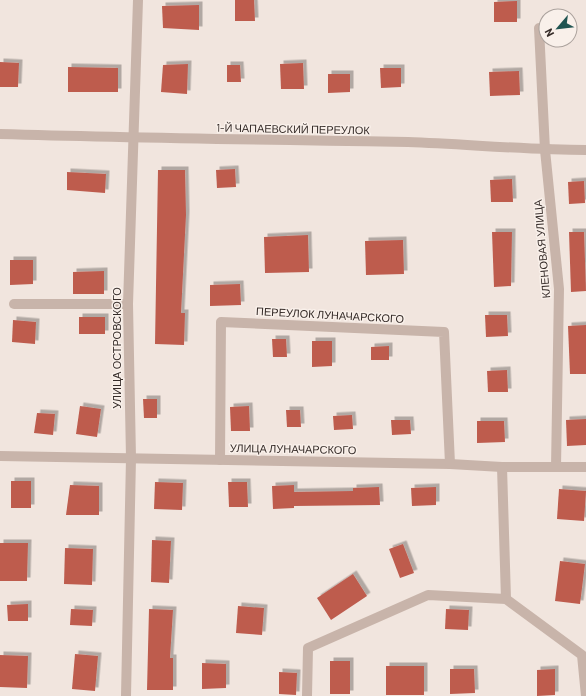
<svg xmlns="http://www.w3.org/2000/svg" width="586" height="696" font-family="Barlow,sans-serif">
<style>
.building{fill:#be5b4e;filter:url(#shadow)}
.lines{fill:none;stroke-linecap:round;stroke-linejoin:round}
.minor{stroke:#c8b4aa;stroke-width:10}
.labels{text-anchor:middle;stroke-width:3;stroke-linejoin:round;paint-order:stroke}
.street-label{font-size:11px;fill:#362c29;stroke:#f9f0ea}
</style>
<defs>
<filter id="shadow"><feDropShadow dx="3.5" dy="-3.5" stdDeviation="0" flood-color="#0004"/></filter>
</defs>
<rect width="100%" height="100%" fill="#f1e5de"/>
<g class="building">
<path d="M235 0H254L255 21H235Z"/>
<path d="M517 1V22H494V2Z"/>
<path d="M199 5V30L163 28 162 6Z"/>
<path d="M0 62 19 63 18 87H0Z"/>
<path d="M303 63 304 89H281L280 64Z"/>
<path d="M188 64 187 94 161 92 163 65Z"/>
<path d="M227 65H240L241 82H227Z"/>
<path d="M68 67 118 68V92H68Z"/>
<path d="M380 68H401V87L381 88Z"/>
<path d="M519 71 520 95 490 96 489 72Z"/>
<path d="M328 74H350V92L328 93Z"/>
<path d="M235 169 236 187 217 188 216 170Z"/>
<path d="M158 170H185L186 215 181 313H185L184 345 155 344Z"/>
<path d="M67 172 106 174 105 193 67 190Z"/>
<path d="M512 179 513 202H491L490 180Z"/>
<path d="M584 181 585 203 569 204 568 182Z"/>
<path d="M492 232H512L511 286 494 287Z"/>
<path d="M569 232H584L586 291 571 292Z"/>
<path d="M308 235 309 272 265 273 264 237Z"/>
<path d="M403 240 404 274 366 275 365 241Z"/>
<path d="M10 260H33V284L10 285Z"/>
<path d="M104 271V294H73V272Z"/>
<path d="M240 284 241 305 210 306V285Z"/>
<path d="M485 315H507L508 336 486 337Z"/>
<rect x="79" y="317" width="26" height="17"/>
<path d="M13 320 36 322 35 344 12 342Z"/>
<path d="M586 325V374H570L568 326Z"/>
<path d="M272 339H286L287 357H273Z"/>
<path d="M312 341H332V366L312 367Z"/>
<path d="M389 346V360H371V347Z"/>
<path d="M507 370 508 392H488L487 371Z"/>
<path d="M143 399H157V418H144Z"/>
<path d="M80 406 101 409 97 437 76 434Z"/>
<path d="M249 406 250 431H231L230 407Z"/>
<path d="M286 410H300L301 427H287Z"/>
<path d="M37 413 55 414 53 435 34 433Z"/>
<path d="M352 415 353 429 334 430 333 416Z"/>
<path d="M586 419V445L567 446 566 420Z"/>
<path d="M391 420H410L411 434 392 435Z"/>
<path d="M477 421H504L505 442 477 443Z"/>
<rect x="11" y="481" width="20" height="27"/>
<path d="M155 482 183 483 182 510 154 509Z"/>
<path d="M228 482H247L248 507H229Z"/>
<path d="M70 485 99 486V515H66Z"/>
<path d="M294 485V492L353 491V488L379 487 380 505 294 506V508L273 509 272 486Z"/>
<path d="M436 487V505L412 506 411 488Z"/>
<path d="M559 489 586 491 584 521 557 519Z"/>
<path d="M152 540 171 541 169 583 151 582Z"/>
<path d="M0 543H28L27 581H0Z"/>
<path d="M403 544 414 573 400 578 389 549Z"/>
<path d="M65 548 93 549 92 585 64 584Z"/>
<path d="M560 561 585 564 580 604 555 601Z"/>
<path d="M353 574 367 596 331 620 317 598Z"/>
<path d="M28 604V621H8L7 605Z"/>
<path d="M238 606 264 608 262 635 236 633Z"/>
<path d="M71 609 93 610 92 626 70 625Z"/>
<path d="M149 609 173 610 170 658H173V690H147Z"/>
<path d="M446 609 469 610 468 630 445 629Z"/>
<path d="M75 654 98 656 95 691 72 689Z"/>
<path d="M0 655 28 656 27 688 0 687Z"/>
<rect x="330" y="661" width="20" height="33"/>
<path d="M202 663 226 664V688L202 689Z"/>
<rect x="386" y="666" width="38" height="29"/>
<path d="M450 669H474L475 693 450 694Z"/>
<path d="M555 669V695L537 696V670Z"/>
<path d="M279 672 297 673 296 695 279 694Z"/>
</g>
<g class="lines">
<g class="minor">
<path d="M539 28 545 150 559 289 556 467"/>
<path d="M0 134C136 138 272 140 408 142 467 144 526 150 586 150"/>
<path d="M14 304H128"/>
<path d="M0 456 450 464 502 467H586"/>
<path d="M220 460 221 322 444 332 450 464"/>
<path d="M502 467 506 599"/>
<path d="M126 696 131 458 128 304 138 0"/>
<path d="M307 696 308 648 428 595 506 599 582 655 586 696"/>
</g>
</g>
<g class="labels">
<g class="street-label">
<text transform="translate(293 129) rotate(1)" y="4">1-Й ЧАПАЕВСКИЙ ПЕРЕУЛОК</text>
<text transform="translate(542 249) rotate(-95)" y="4">КЛЕНОВАЯ УЛИЦА</text>
<text transform="translate(330 315) rotate(3)" y="4">ПЕРЕУЛОК ЛУНАЧАРСКОГО</text>
<text transform="translate(117 348) rotate(-90)" y="4">УЛИЦА ОСТРОВСКОГО</text>
<text transform="translate(293 449) rotate(1)" y="4">УЛИЦА ЛУНАЧАРСКОГО</text>
</g>
</g>
<g transform="translate(558 28) rotate(242)"><circle r="19" fill="#f9f0ea" stroke="#aba29d"/>
<path d="M0-3L7 15L0 10L-7 15Z" fill="#215552"/>
<text y="-6" font-size="11" font-weight="bold" text-anchor="middle" fill="#362c29">N</text>
</g>
</svg>
